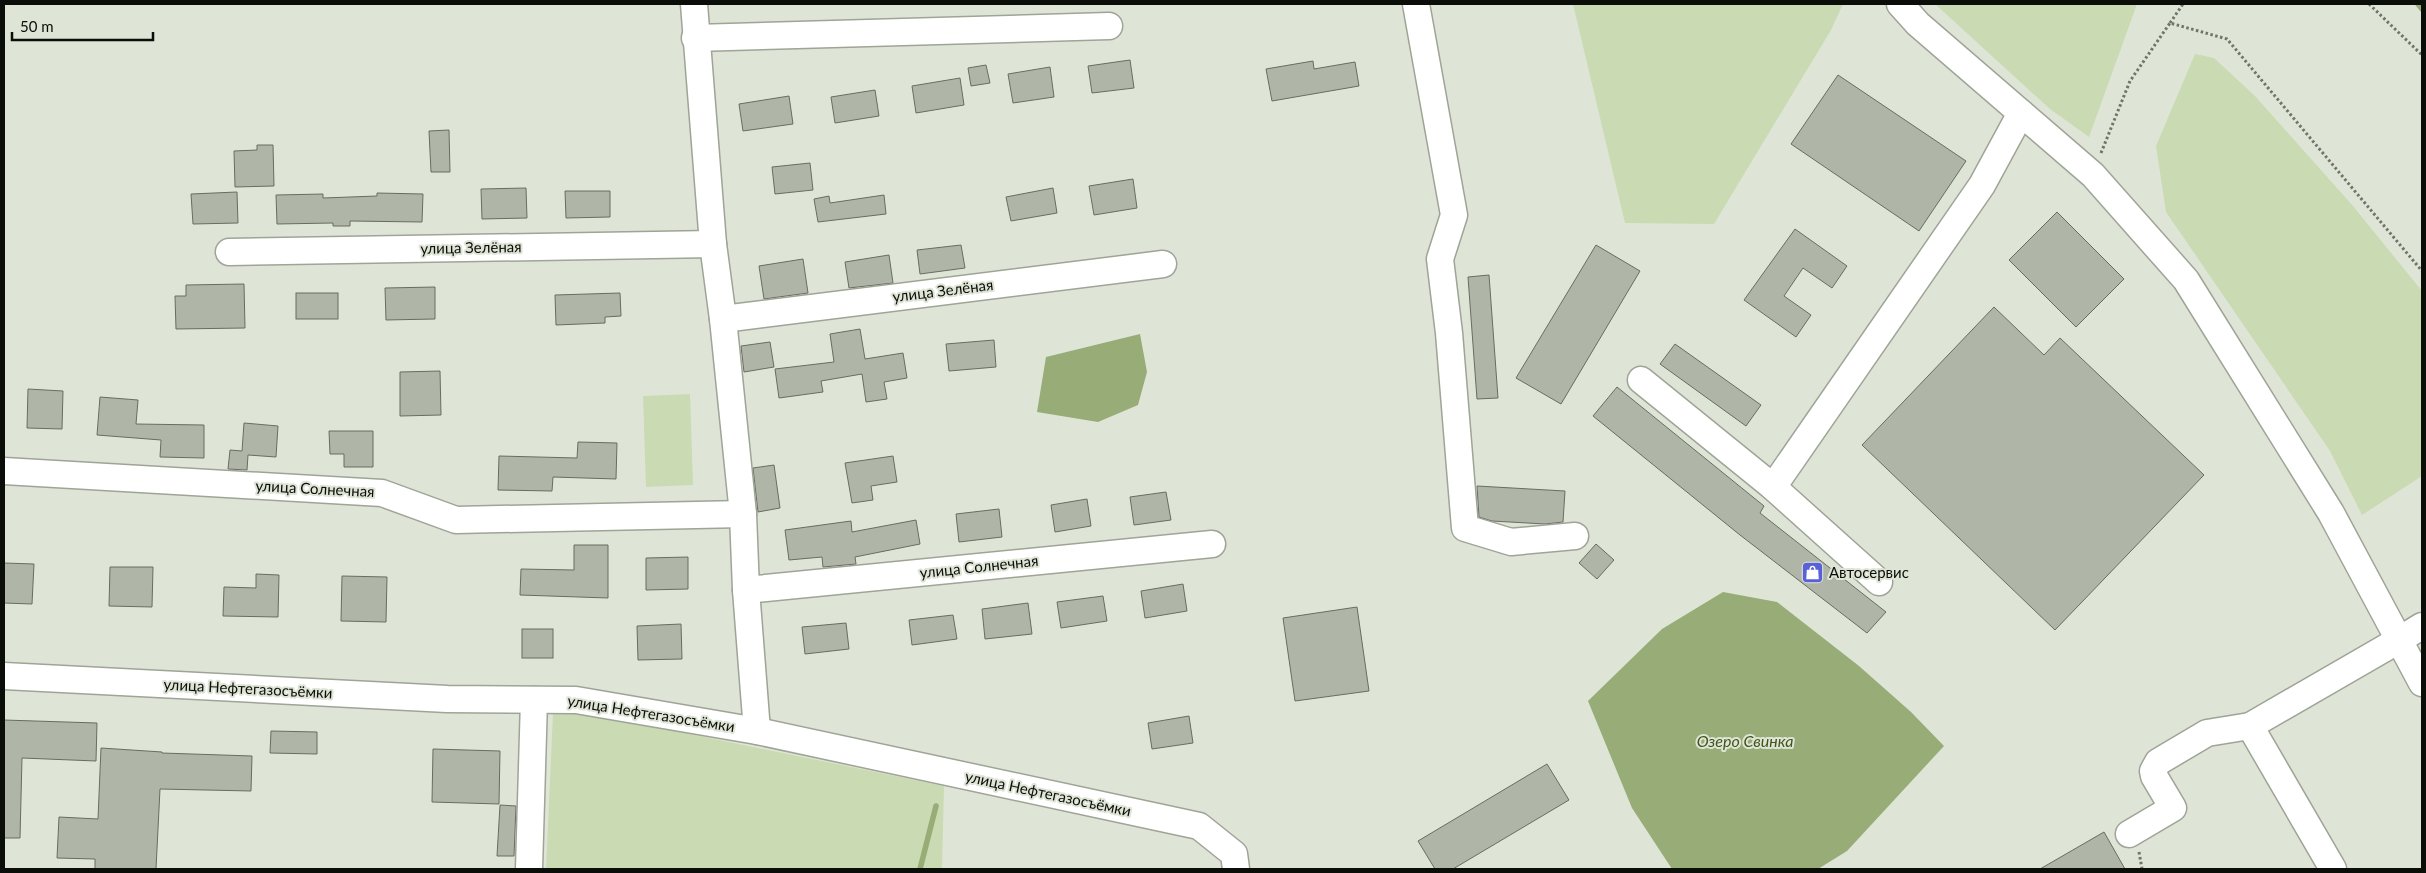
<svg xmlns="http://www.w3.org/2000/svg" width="2426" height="873" font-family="Lato,sans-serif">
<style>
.green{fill:#cadab3}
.water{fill:#97ac76}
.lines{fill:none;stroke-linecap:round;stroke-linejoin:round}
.stream{stroke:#97ac76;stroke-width:5.5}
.building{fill:#afb5a7;stroke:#686d61}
.minor-casing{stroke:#9ea496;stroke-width:29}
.path{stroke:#70746a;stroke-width:3;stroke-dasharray:2.5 2.5;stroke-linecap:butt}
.minor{stroke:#fff;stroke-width:26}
.labels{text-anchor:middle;stroke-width:4;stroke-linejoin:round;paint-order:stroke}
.street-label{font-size:15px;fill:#0b0d08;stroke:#dfe5d6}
.poi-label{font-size:15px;fill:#0b0d08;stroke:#dfe5d6;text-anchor:start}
.water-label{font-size:16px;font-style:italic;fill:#41541a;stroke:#dfe5d6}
</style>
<rect width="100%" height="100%" fill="#dfe5d6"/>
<g class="green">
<path d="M1573 4H1843L1831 30 1714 224 1625 223Z"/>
<path d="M1935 4H2137L2089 137 2050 109Z"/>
<path d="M2195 54 2214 58 2255 96 2353 206 2422 291V476L2362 515 2330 451 2166 212 2156 146Z"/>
<path d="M690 394 693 485 646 487 643 396Z"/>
<path d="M568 709 944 786 942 869H546L553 713Z"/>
</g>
<g class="water">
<path d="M1140 334 1147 372 1138 405 1098 422 1037 412 1046 357Z"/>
<path d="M1723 592 1777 602 1859 666 1911 712 1944 746 1847 851 1818 869H1672L1632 808 1588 701 1662 629Z"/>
</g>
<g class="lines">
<g class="stream">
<path d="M2418 4 2422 9"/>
<path d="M920 869 936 806"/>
</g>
</g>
<g class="building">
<path d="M1130 60 1134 88 1092 93 1088 66Z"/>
<path d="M1313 61 1314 69 1355 62 1359 86 1272 101 1266 69Z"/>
<path d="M986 65 990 83 971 86 968 68Z"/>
<path d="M1050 67 1054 97 1013 103 1008 74Z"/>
<path d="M1838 75 1966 161 1919 231 1791 144Z"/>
<path d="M960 78 964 105 916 113 912 86Z"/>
<path d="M875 90 879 116 835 123 831 97Z"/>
<path d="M789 96 793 124 743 131 739 104Z"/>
<path d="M449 130 450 172H431L429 131Z"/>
<path d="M257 145H273L274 186 235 187 234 151 257 150Z"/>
<path d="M810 163 813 190 775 194 772 167Z"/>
<path d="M1133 179 1137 208 1094 215 1089 186Z"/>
<path d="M526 188 527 218 482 219 481 189Z"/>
<path d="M1053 188 1057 213 1011 221 1006 197Z"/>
<path d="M565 191H610V217L566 218Z"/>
<path d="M237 192 238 223 193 224 191 194Z"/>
<path d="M377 193 423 194 422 222 350 221V226H333V223L277 224 276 195 323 194V198L377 196Z"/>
<path d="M884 195 886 214 818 222 814 199 829 196 830 203Z"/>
<path d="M2057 212 2124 279 2076 327 2009 260Z"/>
<path d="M1795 229 1847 266 1832 288 1803 268 1784 296 1811 315 1796 337 1744 300Z"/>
<path d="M961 245 965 268 920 274 917 250Z"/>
<path d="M1596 245 1640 271 1561 404 1516 378Z"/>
<path d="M889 255 893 283 849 288 845 262Z"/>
<path d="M803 259 808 293 764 299 759 266Z"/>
<path d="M1489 275 1498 398 1477 399 1468 277Z"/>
<path d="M244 284 245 328 176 329 175 296H186V285Z"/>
<path d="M435 287V319L386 320 385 288Z"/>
<rect x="296" y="293" width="42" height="26"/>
<path d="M620 293 621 316 605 317V323L556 325 555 295Z"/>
<path d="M1994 307 2044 355 2060 338 2204 475 2055 630 1862 445Z"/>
<path d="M860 329 865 359 903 353 907 378 884 382 887 399 866 402 862 374 821 381 823 392 779 398 775 369 834 362 830 334Z"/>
<path d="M994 340 996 367 949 371 946 344Z"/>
<path d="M770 342 774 367 744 372 741 346Z"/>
<path d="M1675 344 1761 405 1746 426 1660 364Z"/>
<path d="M440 371 441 415 400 416V372Z"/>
<path d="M1617 387 1764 506 1760 513 1886 612 1867 633 1740 535 1593 416Z"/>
<path d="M28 389 63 391 62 429 27 428Z"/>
<path d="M100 397 138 400 136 424 204 425V458L160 457 161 440 97 435Z"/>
<path d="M244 423 278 426 276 457 248 455 247 470 228 469 230 450 242 451Z"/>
<path d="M329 431H373V467H344V454H330Z"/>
<path d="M578 442 617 443 616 479 553 477 552 491 498 490 499 456 577 458Z"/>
<path d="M893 456 897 482 871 486 873 500 852 503 845 463Z"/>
<path d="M774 465 780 508 758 512 753 468Z"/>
<path d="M1477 486 1565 491 1563 522 1545 524 1492 521 1479 517Z"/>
<path d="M1166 492 1171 520 1134 525 1130 497Z"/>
<path d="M1087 499 1091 526 1055 532 1051 505Z"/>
<path d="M999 509 1002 537 959 542 956 514Z"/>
<path d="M916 520 920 544 855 557 856 564 823 567 822 557 789 560 785 530 851 521 852 532Z"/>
<path d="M1596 544 1614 560 1597 579 1579 563Z"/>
<path d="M574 545H608V598L520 595 521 569 574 570Z"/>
<path d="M688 557V589L646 590V558Z"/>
<path d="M4 563 34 564 32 604 4 603Z"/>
<path d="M110 567H153L152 607 109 606Z"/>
<path d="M256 574 279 575 278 617 223 616 224 587 256 588Z"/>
<path d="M342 576 387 577 386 622 341 621Z"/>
<path d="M1183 584 1187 611 1145 618 1141 591Z"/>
<path d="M1103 596 1107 621 1061 628 1057 602Z"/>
<path d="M1028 603 1032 634 985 639 982 609Z"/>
<path d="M1357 607 1369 691 1295 701 1283 618Z"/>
<path d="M953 615 957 639 912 645 909 620Z"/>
<path d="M846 623 849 649 805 654 802 627Z"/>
<path d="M681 624 682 659 638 660 637 626Z"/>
<rect x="522" y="629" width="31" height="29"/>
<path d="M1189 716 1193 743 1152 749 1148 723Z"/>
<path d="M4 720 97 723 96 761 22 758 20 838H4Z"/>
<path d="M271 731 317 732V754L270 753Z"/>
<path d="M101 748 162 752V753L252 756 251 791 160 789 156 869H95V859L57 858 59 817 98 819Z"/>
<path d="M433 749 500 751 499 804 432 802Z"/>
<path d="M1547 764 1569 800 1453 869H1435L1418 841Z"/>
<path d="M500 805 516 806 514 856H497Z"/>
<path d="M2104 832 2125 869H2040Z"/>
</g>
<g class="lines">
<defs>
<g id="minor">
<path d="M694 4 713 244 723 319 743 514 746 590 757 731"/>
<path d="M1416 4 1454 215 1440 259 1449 333 1465 528 1511 542 1575 536"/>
<path d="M1900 4 1918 24 2093 175 2186 280 2331 513 2399 640 2250 726 2333 869"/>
<path d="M695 38 1109 26"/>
<path d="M229 252 713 244"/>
<path d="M723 319 1163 264"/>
<path d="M1641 380 1773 487 1982 185 2021 113"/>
<path d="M4 471 382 493 456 520 743 514"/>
<path d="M1773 487 1879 582"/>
<path d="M746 590 1212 544"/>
<path d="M2422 626 2399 640 2422 683"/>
<path d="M4 676 447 699 576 700 757 731 1199 826 1234 854 1236 869"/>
<path d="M2129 834 2173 808 2154 776 2153 771 2158 762 2207 733 2250 726"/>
<path d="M529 869 534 700"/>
</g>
</defs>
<use href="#minor" class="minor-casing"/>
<g class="path">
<path d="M2369 4 2422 55"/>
<path d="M2170 23 2183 4"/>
<path d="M2101 153 2130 81 2170 23 2227 39 2422 271"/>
<path d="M2139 852 2142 869"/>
</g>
<use href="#minor" class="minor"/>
</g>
<defs>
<symbol id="shop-square" viewBox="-11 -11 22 22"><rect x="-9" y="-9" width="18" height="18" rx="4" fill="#5861d8" stroke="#dfe5d6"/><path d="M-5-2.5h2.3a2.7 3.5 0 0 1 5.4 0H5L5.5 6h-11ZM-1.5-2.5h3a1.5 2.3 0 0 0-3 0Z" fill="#fff"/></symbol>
</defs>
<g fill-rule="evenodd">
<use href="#shop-square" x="1800" y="560" width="25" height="25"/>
</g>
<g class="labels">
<g class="street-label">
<text transform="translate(471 248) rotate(-1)" y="5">улица Зелёная</text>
<text transform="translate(943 291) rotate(-7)" y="5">улица Зелёная</text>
<text transform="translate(315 489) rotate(3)" y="5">улица Солнечная</text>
<text transform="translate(979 567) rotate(-6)" y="5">улица Солнечная</text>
<text transform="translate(248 689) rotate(3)" y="5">улица Нефтегазосъёмки</text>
<text transform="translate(651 714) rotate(9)" y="5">улица Нефтегазосъёмки</text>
<text transform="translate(1048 794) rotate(12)" y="5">улица Нефтегазосъёмки</text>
</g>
<g class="poi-label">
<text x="1829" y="578">Автосервис</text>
</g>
<g class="water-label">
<text x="1745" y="747">Озеро Свинка</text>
</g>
</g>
<rect width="2426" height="873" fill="none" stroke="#0b0d08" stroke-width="10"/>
<path d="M12 32v8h141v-8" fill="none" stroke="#0b0d08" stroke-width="2.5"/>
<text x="20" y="32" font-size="15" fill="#0b0d08" stroke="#dfe5d6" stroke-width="4" paint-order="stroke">50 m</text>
</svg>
